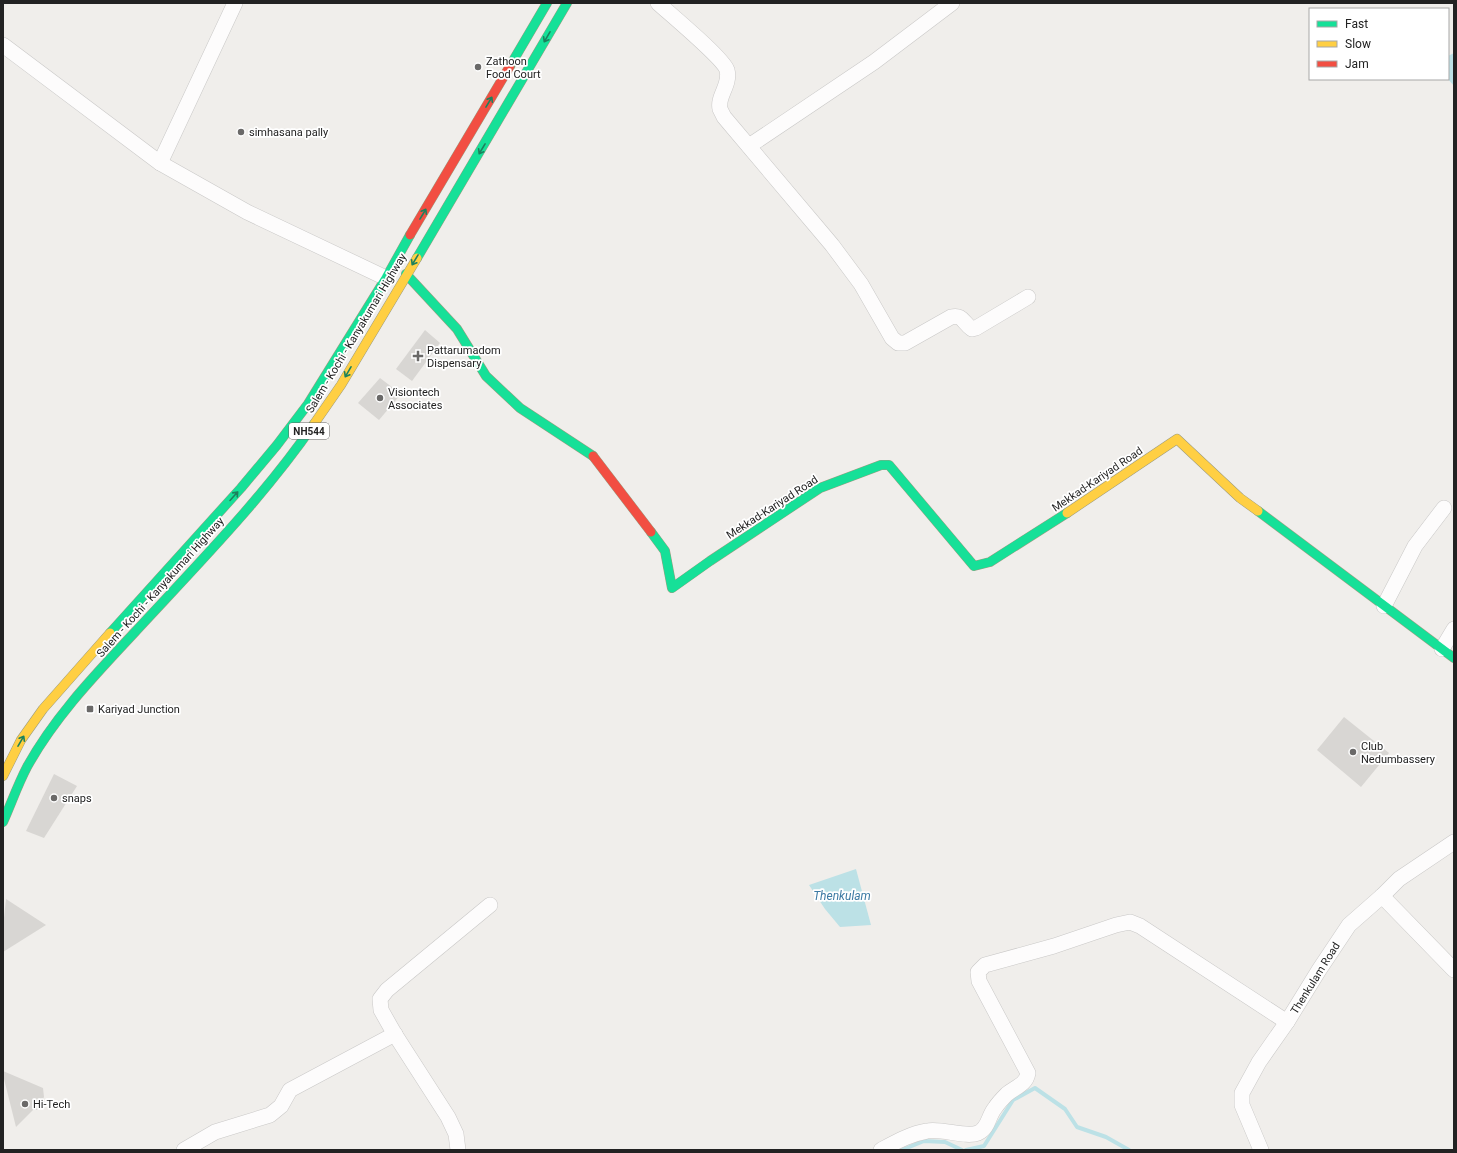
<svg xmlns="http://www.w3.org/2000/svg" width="1457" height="1153" font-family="Roboto,sans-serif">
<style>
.water{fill:#bce1e6}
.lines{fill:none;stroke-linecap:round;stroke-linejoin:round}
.stream{stroke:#bce1e6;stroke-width:4}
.building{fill:#d8d6d3}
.street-casing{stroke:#c9c8c7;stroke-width:16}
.fast-casing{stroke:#9c9c81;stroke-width:10}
.slow-casing{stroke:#9c9c81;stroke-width:10}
.jam-casing{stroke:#9c9c81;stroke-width:10}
.street{stroke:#fdfcfc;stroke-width:15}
.fast{stroke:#16e098;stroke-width:9}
.slow{stroke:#ffcf43;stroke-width:9}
.jam{stroke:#f24e42;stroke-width:9}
.oneway{stroke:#1c815d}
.poi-dot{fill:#6a6968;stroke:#fff;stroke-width:1.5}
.labels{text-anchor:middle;stroke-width:3.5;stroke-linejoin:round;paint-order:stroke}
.shield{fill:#fff;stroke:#646464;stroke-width:1}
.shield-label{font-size:10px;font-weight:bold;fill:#222}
.poi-label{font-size:11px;fill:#222;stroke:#fff;text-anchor:start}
.street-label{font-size:11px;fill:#222;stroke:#fff}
.water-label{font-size:12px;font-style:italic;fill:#3c7aa3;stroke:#fff}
</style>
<rect width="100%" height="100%" fill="#f0eeeb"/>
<g class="water">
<path d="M1454 53V86L1448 79V56Z"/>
<path d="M856 869 871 925 840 927 825 909 809 885Z"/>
</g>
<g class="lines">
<g class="stream">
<path d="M902 1150 924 1141 945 1142 962 1150"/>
<path d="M966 1150 984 1146 1013 1100 1035 1088 1065 1109 1077 1127 1106 1137 1129 1150"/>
</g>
</g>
<g class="building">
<path d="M425 330 440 343 412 381 396 369Z"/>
<path d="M380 378 401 394 379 420 358 403Z"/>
<path d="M1344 717 1389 753 1361 787 1317 750Z"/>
<path d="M54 774 77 786 44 838 26 831Z"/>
<path d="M6 899 46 925 3 952V927Z"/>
<path d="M3 1071 43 1088 44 1097 37 1110H33L16 1127 3 1075Z"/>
</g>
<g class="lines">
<defs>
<g id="street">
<path d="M658 3C670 14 723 58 727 70 731 85 717 96 720 109 721 111 723 115 724 117L832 245 861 284 892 338 898 343H905L951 317C963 314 963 323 972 329L976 328 1028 297"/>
<path d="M3 45 160 163 247 212 386 278"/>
<path d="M749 146 874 62 952 3"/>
<path d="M160 163 235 3"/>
<path d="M1384 606 1415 546 1444 508"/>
<path d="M1442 649 1454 629"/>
<path d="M1382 896 1454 970"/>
<path d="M184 1150 215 1132 270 1115 281 1106 290 1090 395 1034"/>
<path d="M458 1150 456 1134 448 1117 394 1033 381 1010 380 999 387 990 490 905"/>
<path d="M881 1150C896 1142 910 1134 927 1131 942 1128 966 1138 978 1133 989 1128 988 1116 995 1108 998 1103 1003 1098 1007 1094 1015 1087 1026 1085 1028 1073L979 981 978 972 985 965 1054 946 1116 925 1130 922 1140 926 1287 1022"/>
<path d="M1261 1150 1242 1105V1093L1259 1062 1287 1022 1319 970 1349 925 1382 896 1399 879 1454 842"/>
</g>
<g id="fast">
<path d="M510 66 547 3"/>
<path d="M417 258 567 3"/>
<path d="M406 274 457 329 486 376 520 408 593 456"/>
<path d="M1258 511 1454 658"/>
<path d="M651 532 665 551 672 588 710 561 820 488 881 465H889L974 566 990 562 1067 513"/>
<path d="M110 633 241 488 277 445 308 404 386 278 410 235"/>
<path d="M3 822C11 804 18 784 27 767 55 716 96 674 135 632 196 566 263 498 314 424"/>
</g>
<g id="slow">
<path d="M314 424 341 385 417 258"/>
<path d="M1067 513 1177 439 1240 498 1258 511"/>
<path d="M3 776 21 740 43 709 110 633"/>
</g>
<g id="jam">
<path d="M410 235 510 66"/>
<path d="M593 456 651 532"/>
</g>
</defs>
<use href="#street" class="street-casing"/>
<use href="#fast" class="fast-casing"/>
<use href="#slow" class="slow-casing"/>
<use href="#jam" class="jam-casing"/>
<use href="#street" class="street"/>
<use href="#fast" class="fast"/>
<use href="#slow" class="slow"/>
<use href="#jam" class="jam"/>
</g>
<defs><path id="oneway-shaft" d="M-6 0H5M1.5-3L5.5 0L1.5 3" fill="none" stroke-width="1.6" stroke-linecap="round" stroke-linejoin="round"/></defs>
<g class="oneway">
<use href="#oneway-shaft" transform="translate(547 37) rotate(120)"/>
<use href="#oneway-shaft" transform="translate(489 102) rotate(-59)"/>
<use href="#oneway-shaft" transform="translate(482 149) rotate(121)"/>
<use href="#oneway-shaft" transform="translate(423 214) rotate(-59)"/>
<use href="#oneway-shaft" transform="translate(415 260) rotate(121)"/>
<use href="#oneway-shaft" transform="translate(348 372) rotate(120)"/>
<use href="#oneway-shaft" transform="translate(234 496) rotate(-48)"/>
<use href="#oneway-shaft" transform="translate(21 741) rotate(-60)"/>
</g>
<g class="poi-dot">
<circle cx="478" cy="67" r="4"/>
<circle cx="241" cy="132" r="4"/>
<path d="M416 350h4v4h4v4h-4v4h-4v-4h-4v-4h4z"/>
<circle cx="380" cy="398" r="4"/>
<rect x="86" y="705" width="8" height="8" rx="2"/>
<circle cx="1353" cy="752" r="4"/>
<circle cx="54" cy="798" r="4"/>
<circle cx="25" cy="1104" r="4"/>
</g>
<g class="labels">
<rect class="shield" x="289" y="423" width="40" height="16" rx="3"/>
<g class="shield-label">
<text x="309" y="435">NH544</text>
</g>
<g class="poi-label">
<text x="486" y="65">Zathoon<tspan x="486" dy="13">Food Court</tspan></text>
<text x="249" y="136">simhasana pally</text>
<text x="427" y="354">Pattarumadom<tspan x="427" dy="13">Dispensary</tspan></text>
<text x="388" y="396">Visiontech<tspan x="388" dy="13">Associates</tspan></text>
<text x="98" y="713">Kariyad Junction</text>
<text x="1361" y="750">Club<tspan x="1361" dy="13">Nedumbassery</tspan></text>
<text x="62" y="802">snaps</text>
<text x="33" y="1108">Hi-Tech</text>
</g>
<g class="street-label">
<text transform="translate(356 333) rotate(-59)" y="4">Salem - Kochi - Kanyakumari Highway</text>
<text transform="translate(1097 479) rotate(-34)" y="4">Mekkad-Kariyad Road</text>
<text transform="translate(772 507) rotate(-33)" y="4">Mekkad-Kariyad Road</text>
<text transform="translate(160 587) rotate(-48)" y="4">Salem - Kochi - Kanyakumari Highway</text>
<text transform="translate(1315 978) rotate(-58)" y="4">Thenkulam Road</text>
</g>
<g class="water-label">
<text x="842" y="900">Thenkulam</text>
</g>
</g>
<rect width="1457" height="1153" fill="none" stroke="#222222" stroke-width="8"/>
<rect x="1309" y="8" width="140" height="72" fill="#ffffff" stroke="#a7a7a7"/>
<rect x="1317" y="21" width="20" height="6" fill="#16e098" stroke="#a7a7a7"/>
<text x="1345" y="28" font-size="12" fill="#222222">Fast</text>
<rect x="1317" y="41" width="20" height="6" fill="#ffcf43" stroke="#a7a7a7"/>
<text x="1345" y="48" font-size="12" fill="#222222">Slow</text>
<rect x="1317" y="61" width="20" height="6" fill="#f24e42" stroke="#a7a7a7"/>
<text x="1345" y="68" font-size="12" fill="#222222">Jam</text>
</svg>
